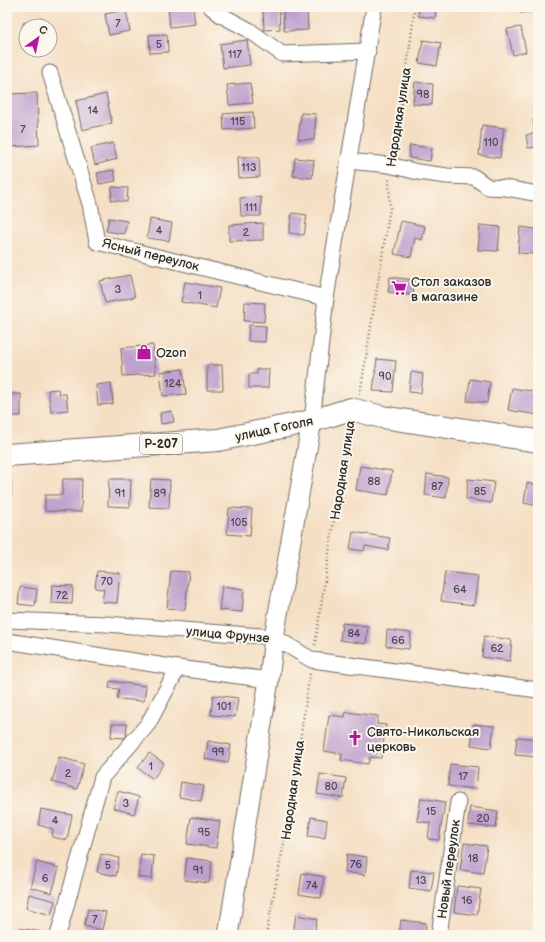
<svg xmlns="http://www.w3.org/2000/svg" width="545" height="942" font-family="'Balsamiq Sans',sans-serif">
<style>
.building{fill:#bea0cd}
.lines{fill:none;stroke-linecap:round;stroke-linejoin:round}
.minor-casing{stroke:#726a61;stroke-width:17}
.tertiary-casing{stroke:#726a61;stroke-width:21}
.primary-casing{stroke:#726a61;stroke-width:24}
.path{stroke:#726a61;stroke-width:2.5;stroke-dasharray:1 3;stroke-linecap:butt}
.minor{stroke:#fff;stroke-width:15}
.tertiary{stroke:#fff;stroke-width:19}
.primary{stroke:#fff;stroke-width:22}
.labels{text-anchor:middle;stroke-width:4;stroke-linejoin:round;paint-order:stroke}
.number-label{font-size:11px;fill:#504854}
.shield{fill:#fbf7ec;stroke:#696865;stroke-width:1}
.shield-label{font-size:12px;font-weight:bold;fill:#2b2b2b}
.street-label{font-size:13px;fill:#2b2b2b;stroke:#fbf7ec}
.poi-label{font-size:13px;fill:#2b2b2b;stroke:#fbf7ec;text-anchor:start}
</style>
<rect width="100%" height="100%" fill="#fbf7ec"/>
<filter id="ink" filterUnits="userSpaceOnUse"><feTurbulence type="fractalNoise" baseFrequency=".025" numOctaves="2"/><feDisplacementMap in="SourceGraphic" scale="8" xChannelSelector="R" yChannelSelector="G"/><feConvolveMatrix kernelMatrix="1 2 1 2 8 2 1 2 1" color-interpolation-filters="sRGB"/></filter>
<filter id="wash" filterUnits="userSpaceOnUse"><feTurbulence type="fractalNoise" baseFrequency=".012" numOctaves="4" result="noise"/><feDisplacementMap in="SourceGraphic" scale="16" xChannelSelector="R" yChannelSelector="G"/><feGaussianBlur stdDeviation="0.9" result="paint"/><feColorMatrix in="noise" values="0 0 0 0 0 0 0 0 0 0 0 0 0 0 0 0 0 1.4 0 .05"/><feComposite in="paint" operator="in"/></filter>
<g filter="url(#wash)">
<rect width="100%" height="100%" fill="#f5dfc4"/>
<g id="blocks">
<g class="building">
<path d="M168 7H193L195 24 170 27Z"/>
<path d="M263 7H279L280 29 264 30Z"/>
<path d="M419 7H436L435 18 418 16Z"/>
<path d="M519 7H535V11L520 13Z"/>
<path d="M307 8 308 30 284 31 283 9Z"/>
<path d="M126 10 130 31 109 35 105 14Z"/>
<path d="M42 18 44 26H26L25 31 23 23Z"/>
<path d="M521 27 526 52 513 55 507 29Z"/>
<path d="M167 34 168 52 150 53 149 35Z"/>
<path d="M247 40 250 65 223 68 220 44Z"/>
<path d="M423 40 441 43 437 66 419 63Z"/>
<path d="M415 82 433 84 432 105 413 104Z"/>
<path d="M250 83 253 103 229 105 227 85Z"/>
<path d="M37 93 39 145 9 147 7 94Z"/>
<path d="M106 94 112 123 82 130 76 101Z"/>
<path d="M253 112 254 128 224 130 223 114Z"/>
<path d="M301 113 316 114 314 140 298 139Z"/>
<path d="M538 119V147L528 148 526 135 535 133 533 120Z"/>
<path d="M482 125 504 128 500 158 479 155Z"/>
<path d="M113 143 117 159 95 165 91 148Z"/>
<path d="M410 145 432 148 430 161 409 158Z"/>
<path d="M238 157H259L260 177 239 178Z"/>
<path d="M295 158 314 160 312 178 293 176Z"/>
<path d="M114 170 116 181 99 184 97 173Z"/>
<path d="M112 187 128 188 127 202 111 200Z"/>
<path d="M261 197V216H241L240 198Z"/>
<path d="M292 213 307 215 304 235 289 233Z"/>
<path d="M109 218 127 221 124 234 106 231Z"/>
<path d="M150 219 172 223 169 241 147 238Z"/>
<path d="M401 221 425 226 422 240 415 238 411 257 394 254Z"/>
<path d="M263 223V240L229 241V225Z"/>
<path d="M480 225 500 227 498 251 478 250Z"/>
<path d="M520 227 536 229 534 254 518 253Z"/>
<path d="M130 275 135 297 105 303 100 281Z"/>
<path d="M390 277 415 280 413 295 388 292Z"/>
<path d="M185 282 220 288 216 308 181 302Z"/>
<path d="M245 302 265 303 264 322 244 321Z"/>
<path d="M249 325 266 326 265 342 248 341Z"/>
<path d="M153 345 156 374 123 376 121 348Z"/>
<path d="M377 359 396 361 393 392 373 391Z"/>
<path d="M207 365H222L223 390H207Z"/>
<path d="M183 369 186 394 163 396 160 372Z"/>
<path d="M257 369H269L268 388H249V374H257Z"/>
<path d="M411 372 423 374 421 393 409 392Z"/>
<path d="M470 379 490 382 487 403 467 401Z"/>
<path d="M111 383 113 404 98 405 96 385Z"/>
<path d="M512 388 538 392V415L508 410Z"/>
<path d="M58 389 59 394H66L68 410 51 412 48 390Z"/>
<rect x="7" y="394" width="14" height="22"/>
<path d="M172 411 174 422 161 424 160 413Z"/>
<path d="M360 466 392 471 388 495 356 490Z"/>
<path d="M427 474 448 477 446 498 425 495Z"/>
<path d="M7 477 11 478V496H7Z"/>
<path d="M63 479H82L81 512 45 511V495H62Z"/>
<path d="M109 479H131L130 507 108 506Z"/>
<path d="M151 479 170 480 169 508 149 507Z"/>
<path d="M468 479 494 482 491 503 466 499Z"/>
<path d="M527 483 538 485V506L524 503Z"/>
<path d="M229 508 252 509 250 536 227 534Z"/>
<path d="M353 532 390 538 388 550 365 546 364 551 350 549Z"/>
<path d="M97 571 120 573 117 603 102 602 104 589 95 588Z"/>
<path d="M171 571 189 572 185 610 167 608Z"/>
<path d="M445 572 478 576 474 605 441 601Z"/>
<path d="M52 585 73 586 72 604 51 603Z"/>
<path d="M222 586 244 589 242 612 219 610Z"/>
<path d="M20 587 37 589 35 606 18 604Z"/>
<path d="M342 623 368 626 366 644 340 640Z"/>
<path d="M387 630 411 633 409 649 386 646Z"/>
<path d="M484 636 512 640 510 661 482 657Z"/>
<path d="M110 681 146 686 144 701 117 699 119 689 109 688Z"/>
<path d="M213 695 238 698 235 717 211 715Z"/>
<path d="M346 712 378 716 377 724 386 725 381 758 370 757 368 764 341 760 342 754 324 751 329 715 345 717Z"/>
<path d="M112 724H127L126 738 111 737Z"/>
<path d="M474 724 494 726 491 748 471 745Z"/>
<path d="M517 737 538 739V757L515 755Z"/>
<path d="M208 741 231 745 228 763 205 759Z"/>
<path d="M149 753 164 763 153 779 138 768Z"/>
<path d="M59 757 84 764 77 789 52 782Z"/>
<path d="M450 764 478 767 476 789 448 786Z"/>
<path d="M320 774 346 778 343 798 317 794Z"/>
<path d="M181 782 204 786 201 801 179 797Z"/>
<path d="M118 791 139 797 134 814 113 808Z"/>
<path d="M421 798 445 802 439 840 428 839 430 823 417 821Z"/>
<path d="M470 807 498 811 496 828 468 825Z"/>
<path d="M41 809 72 815 67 840 52 837 53 829 38 825Z"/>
<path d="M191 817 220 821 216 848 187 844Z"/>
<path d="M311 817 327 820 325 838 308 836Z"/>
<path d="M464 843 487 846 483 873 460 870Z"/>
<path d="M101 854 119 858 116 876 97 872Z"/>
<path d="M141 854 154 856 152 879 138 877Z"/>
<path d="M347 854 367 857 365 875 345 872Z"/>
<path d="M187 858 212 861 209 883 184 880Z"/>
<path d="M37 862 59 868 52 893 30 887Z"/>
<path d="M411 870 434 872 431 891 409 888Z"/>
<path d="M302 873 324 877 321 898 299 894Z"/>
<path d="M457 886 481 889 477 915 454 912Z"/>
<path d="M29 894 55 901 51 915 26 908Z"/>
<path d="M88 909 106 912 102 930 84 926Z"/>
<path d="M296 915 317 919 314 935 293 934Z"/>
<path d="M401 920 426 923 425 935H399Z"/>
<path d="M19 928 42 932 41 935H18Z"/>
</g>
</g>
</g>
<g filter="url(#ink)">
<use href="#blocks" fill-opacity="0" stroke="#726a61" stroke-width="1"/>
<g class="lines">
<defs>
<g id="minor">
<path d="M211 7 221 15 249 30 282 54 368 51"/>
<path d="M50 73 90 204 97 242 326 298"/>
<path d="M348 161 389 165 418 172 447 176 474 177 488 187 506 188 538 194"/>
<path d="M312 421 326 298 374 7"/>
<path d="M7 620 106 624 274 637 312 660 538 690"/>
<path d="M7 641 178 668 269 680"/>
<path d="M58 935 102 777 148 724 178 668"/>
<path d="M439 935 458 802"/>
</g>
<path id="tertiary" d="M228 935 269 680 274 637 312 421"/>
<path id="primary" d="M7 455 218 440 312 421 351 409 382 417 538 441"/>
</defs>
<use href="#minor" class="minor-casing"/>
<use href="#tertiary" class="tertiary-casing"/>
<use href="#primary" class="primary-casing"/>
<g class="path">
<path d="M391 151 404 89 415 7"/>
<path d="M360 394 390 208 389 179"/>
<path d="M315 645 348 428"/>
<path d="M266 935 288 822 310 673"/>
</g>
<use href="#minor" class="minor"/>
<use href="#tertiary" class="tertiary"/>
<use href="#primary" class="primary"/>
</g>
</g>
<defs>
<symbol id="supermarket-bare" viewBox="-9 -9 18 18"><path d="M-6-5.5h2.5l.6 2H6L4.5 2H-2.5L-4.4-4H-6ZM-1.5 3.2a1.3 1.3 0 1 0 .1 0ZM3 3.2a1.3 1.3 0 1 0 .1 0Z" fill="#b5179e" stroke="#fbf7ec" stroke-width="2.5" paint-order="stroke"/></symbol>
<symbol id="shop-bare" viewBox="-9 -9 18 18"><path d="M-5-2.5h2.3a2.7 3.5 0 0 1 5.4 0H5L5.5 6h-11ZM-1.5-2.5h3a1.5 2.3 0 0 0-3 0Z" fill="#b5179e" stroke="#fbf7ec" stroke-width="2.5" paint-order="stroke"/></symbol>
<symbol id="church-bare" viewBox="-9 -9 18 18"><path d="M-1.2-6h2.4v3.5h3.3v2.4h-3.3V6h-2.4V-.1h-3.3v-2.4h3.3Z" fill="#b5179e" stroke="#fbf7ec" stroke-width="2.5" paint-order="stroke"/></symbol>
</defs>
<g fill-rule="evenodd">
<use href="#supermarket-bare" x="388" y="277" width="22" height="22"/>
<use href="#shop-bare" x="133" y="341" width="22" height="22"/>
<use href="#church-bare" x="344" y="727" width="22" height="22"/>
</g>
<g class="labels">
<g class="number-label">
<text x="118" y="27">7</text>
<text x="159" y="48">5</text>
<text x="235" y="58">117</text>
<text x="423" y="98">98</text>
<text x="93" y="114">14</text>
<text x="238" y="125">115</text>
<text x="23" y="133">7</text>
<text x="491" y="146">110</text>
<text x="249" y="171">113</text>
<text x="251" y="211">111</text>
<text x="159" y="234">4</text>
<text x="246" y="236">2</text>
<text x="118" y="293">3</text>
<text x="200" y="299">1</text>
<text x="385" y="380">90</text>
<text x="173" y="387">124</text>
<text x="374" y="485">88</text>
<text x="437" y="490">87</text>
<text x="480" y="495">85</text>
<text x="120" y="497">91</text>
<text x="160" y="497">89</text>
<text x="239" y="526">105</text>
<text x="107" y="585">70</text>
<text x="460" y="593">64</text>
<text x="62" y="599">72</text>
<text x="354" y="637">84</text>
<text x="398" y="644">66</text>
<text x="497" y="652">62</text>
<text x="224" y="710">101</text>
<text x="218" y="756">99</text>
<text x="151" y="770">1</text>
<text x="68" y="777">2</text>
<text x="463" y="780">17</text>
<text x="331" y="790">80</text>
<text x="126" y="807">3</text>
<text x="431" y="815">15</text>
<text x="483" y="822">20</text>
<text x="55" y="824">4</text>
<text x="204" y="836">95</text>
<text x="473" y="862">18</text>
<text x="356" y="868">76</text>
<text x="108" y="869">5</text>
<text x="198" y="874">91</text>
<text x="45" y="882">6</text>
<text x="421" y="884">13</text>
<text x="312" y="889">74</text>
<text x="467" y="904">16</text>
<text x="95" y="923">7</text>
</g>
<rect class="shield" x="140" y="434" width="42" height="20" rx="3"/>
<g class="shield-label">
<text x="161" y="448">Р-207</text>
</g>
<g class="street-label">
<text transform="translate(398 117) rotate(-81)" y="5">Народная улица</text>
<text transform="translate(151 254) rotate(14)" y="5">Ясный переулок</text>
<text transform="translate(274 428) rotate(-12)" y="5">улица Гоголя</text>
<text transform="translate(342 470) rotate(-81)" y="5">Народная улица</text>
<text transform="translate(228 634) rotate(5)" y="5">улица Фрунзе</text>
<text transform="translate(292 790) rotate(-82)" y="5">Народная улица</text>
<text transform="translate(448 869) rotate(-82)" y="5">Новый переулок</text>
</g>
<g class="poi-label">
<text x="411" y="286">Стол заказов<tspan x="411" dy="15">в магазине</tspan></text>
<text x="156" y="357">Ozon</text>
<text x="367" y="736">Свято-Никольская<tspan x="367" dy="15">церковь</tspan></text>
</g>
</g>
<rect width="545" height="942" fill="none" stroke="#fbf7ec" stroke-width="24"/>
<g transform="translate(38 38) rotate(33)"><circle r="19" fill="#fbf7ec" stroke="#a8a59f"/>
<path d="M0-3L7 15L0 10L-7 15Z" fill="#b5179e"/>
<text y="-6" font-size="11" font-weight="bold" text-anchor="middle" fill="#2b2b2b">С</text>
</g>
</svg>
